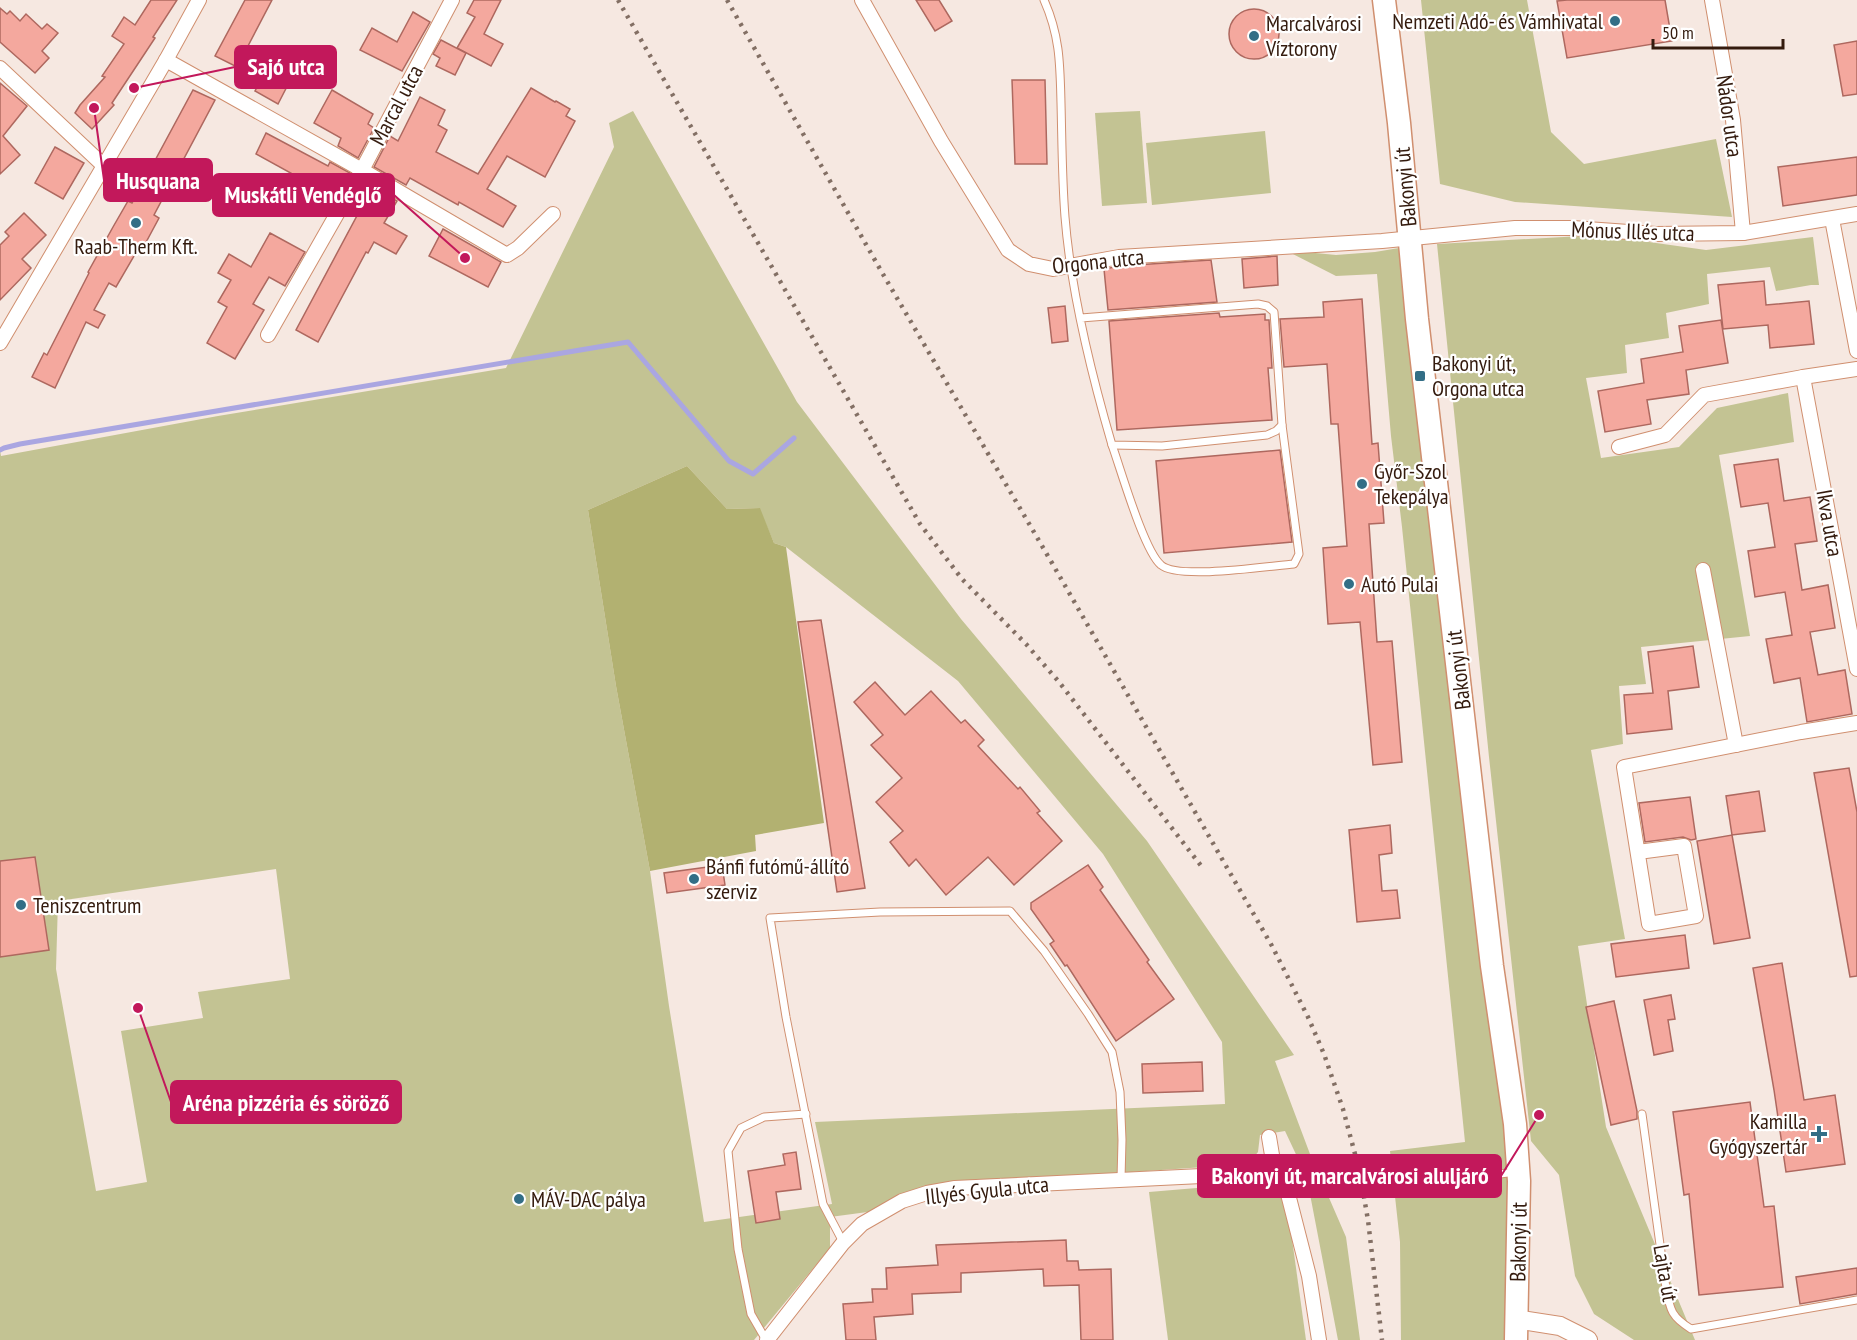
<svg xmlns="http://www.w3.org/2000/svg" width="1857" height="1340" font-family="'PT Sans Narrow',sans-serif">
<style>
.green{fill:#c3c393;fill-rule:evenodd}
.forest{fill:#b2b171}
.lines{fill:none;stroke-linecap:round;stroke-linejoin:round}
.stream{stroke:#aaa6e1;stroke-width:5}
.building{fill:#f4a89e;stroke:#ae685f;stroke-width:1.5}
.service-casing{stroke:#d08f6f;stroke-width:9}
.minor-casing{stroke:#d08f6f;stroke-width:16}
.tertiary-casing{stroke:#d08f6f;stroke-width:20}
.primary-casing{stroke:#d08f6f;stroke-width:25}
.service{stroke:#fff;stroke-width:7}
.minor{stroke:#fff;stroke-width:14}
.tertiary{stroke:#fff;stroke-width:18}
.primary{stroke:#fff;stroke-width:22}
.rail{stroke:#836f64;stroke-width:4.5;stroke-dasharray:3 6;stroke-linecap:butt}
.poi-dot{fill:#336e86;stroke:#fff;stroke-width:2}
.labels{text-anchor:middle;stroke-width:4.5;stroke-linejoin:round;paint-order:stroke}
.poi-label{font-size:22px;fill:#341b0e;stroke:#fff;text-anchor:start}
.street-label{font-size:22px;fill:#341b0e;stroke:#fff}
.leader{fill:none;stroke:#c2185b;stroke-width:2}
.callout-dot{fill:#c2185b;stroke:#fff;stroke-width:2}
.callout{fill:#c2185b;stroke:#c2185b;stroke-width:2}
.callout-label{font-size:24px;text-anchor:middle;font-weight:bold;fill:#fff}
</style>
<rect width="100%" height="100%" fill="#f6e8e1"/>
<g class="green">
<path d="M1421 0H1527L1551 132 1584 164 1716 139 1732 217 1515 202 1440 184Z"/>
<path d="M633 111 797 402 961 619 1147 841 1294 1055 1275 1061 1310 1154 1346 1237 1360 1340H1338L1309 1189 1301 1165 1285 1131 1260 1135 1258 1152 1248 1164 956 1184 905 1207 830 1217V1248L754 1340H0V450L1 456 218 416 506 368 614 147 609 123ZM687 466 727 509 759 508 774 543 786 547 958 681 1103 854 1222 1042 1225 1104 815 1122 832 1204 704 1222 669 1006 650 871 616 686 588 510ZM276 869 290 979 198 992 203 1018 121 1031 147 1182 96 1191 56 969 58 901Z"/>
<path d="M1140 111 1147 203 1102 206 1095 113Z"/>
<path d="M1265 131 1271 193 1152 205 1146 143Z"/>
<path d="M1599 235 1706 250 1813 237 1819 285H1811L1776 291 1770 267 1707 274 1709 304 1666 313 1669 338 1625 345 1627 373 1586 378 1601 458 1679 447 1717 408 1788 393 1794 442 1719 455 1750 636 1641 647 1646 684 1619 686 1623 744 1591 750 1625 939 1578 946 1606 1127 1695 1340H1634L1594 1314 1575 1276 1559 1175 1531 1141 1489 757 1437 244Z"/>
<path d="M1405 247 1511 1160 1509 1340H1401L1400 1242 1390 1151 1465 1142 1402 527 1391 436 1377 274 1336 276 1285 250 1336 255 1375 252Z"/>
<path d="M1244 1184H1270L1287 1203 1306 1340H1168L1149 1192Z"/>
</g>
<path class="forest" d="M687 466 727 509 760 508 774 543 786 547 824 823 755 835 756 851 650 871 616 686 588 510Z"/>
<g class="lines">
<path class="stream" d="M0 450 4 448 20 444 628 342 729 461 753 474 794 438"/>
</g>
<g class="building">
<path d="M151 0H177L153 37 155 38 112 103 114 105 92 129 75 113 80 105 105 77 102 76 124 44 112 36 124 17 135 25Z"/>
<path d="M245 0H272L237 67 215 56Z"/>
<path d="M474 0H501L484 34 503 44 491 66 457 48 475 17 467 13Z"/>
<path d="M916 0H939L952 21 935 31Z"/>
<path d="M1567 0H1665L1672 41 1567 58 1557 1Z"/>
<path d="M0 8 7 14 10 11 20 21 26 14 42 29 47 24 58 33 42 51 49 58 35 73 0 42Z"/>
<circle cx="1254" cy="34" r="25"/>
<path d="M413 12 430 22 402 71 360 50 372 28 397 42Z"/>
<path d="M441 40 466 53 455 75 436 66 440 58 433 54Z"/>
<path d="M1857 41V94L1843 96 1834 45Z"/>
<path d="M273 57 296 69 278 104 255 91Z"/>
<path d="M1012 80H1045L1047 164H1015Z"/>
<path d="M0 83 27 106 3 136 20 155 0 174Z"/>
<path d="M531 88 555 102 556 101 570 109 566 116 575 121 545 177 507 156 487 189 516 206 503 227 459 202 458 205 410 178 406 185 374 167 390 136 398 141 420 97 445 110 438 125 447 130 436 152 478 174Z"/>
<path d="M193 90 215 100 154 215 159 218 144 246 141 244 116 287 109 283 94 310 105 315 98 328 86 322 55 388 32 377 44 353 47 355 89 273 88 272 113 227 128 201 132 203Z"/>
<path d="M332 90 373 114 368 124 374 128 358 158 338 146 341 138 314 123Z"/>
<path d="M266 133 328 166 330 162 350 173 336 198 256 154Z"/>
<path d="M55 147 84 163 63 199 35 183Z"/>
<path d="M1857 157V195L1783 206 1778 167Z"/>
<path d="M365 182 397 201 384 223 407 236 396 254 374 242 368 253 366 252 318 342 296 330 360 210 352 206Z"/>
<path d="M24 213 46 235 22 259 31 268 0 300V245L9 236 5 232Z"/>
<path d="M443 229 501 262 488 287 429 256Z"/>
<path d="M270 233 305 252 285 286 269 277 253 304 264 310 235 359 207 343 227 307 218 302 231 280 218 273 229 254 251 267Z"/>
<path d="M1277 256 1278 285 1244 288 1242 259Z"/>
<path d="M1211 260 1217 302 1108 310 1104 269 1120 266Z"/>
<path d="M1764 281 1766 305 1809 301 1814 344 1770 348 1768 325 1723 329 1718 285Z"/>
<path d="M1362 299 1372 444 1378 443 1384 523 1369 524 1377 642 1392 641 1402 762 1373 765 1360 622 1328 624 1323 548 1347 546 1338 424H1331L1327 364 1284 367 1280 319 1324 317 1323 302Z"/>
<path d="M1065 306 1068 341 1052 343 1048 308Z"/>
<path d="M1219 313 1220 317 1265 314V320H1269L1272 368H1268L1272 420 1117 430 1109 321Z"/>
<path d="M1721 320 1728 363 1686 370 1689 394 1647 400 1651 424 1605 432 1598 391 1644 383 1641 359 1683 352 1679 326Z"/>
<path d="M1280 450 1292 542 1164 553 1156 461Z"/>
<path d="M1778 459 1784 501 1810 497 1817 541 1795 544 1802 590 1828 585 1835 628 1810 632 1818 675 1845 670 1852 714 1807 722 1800 678 1774 683 1766 639 1792 635 1785 592 1755 597 1748 551 1775 547 1768 503 1741 507 1734 465Z"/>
<path d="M821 620 865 888 837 892 798 622Z"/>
<path d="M1693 646 1699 687 1668 691 1672 729 1627 734 1624 695 1653 693 1648 652Z"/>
<path d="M875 682 905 715 931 691 961 723 965 720 984 740 978 746 1018 789 1020 787 1040 811 1037 813 1062 841 1014 885 988 857 946 895 916 859 909 866 890 842 903 831 876 802 902 778 871 745 883 735 854 702Z"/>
<path d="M1849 768 1857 812V976L1850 977 1814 773Z"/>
<path d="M1759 791 1765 831 1732 835 1726 796Z"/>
<path d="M1690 797 1696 839 1691 840 1683 837 1645 842 1639 803Z"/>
<path d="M1390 825 1392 853 1379 855 1382 891 1397 890 1400 918 1357 922 1349 830Z"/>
<path d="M1732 835 1750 938 1714 944 1697 841Z"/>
<path d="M35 857 49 950 0 957V861Z"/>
<path d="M722 865 725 885 667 893 664 873Z"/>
<path d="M1088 865 1103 887 1100 890 1149 960 1147 962 1174 999 1116 1041 1067 965 1065 966 1050 944 1054 941 1031 909V903Z"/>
<path d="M1685 935 1689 968 1616 977 1611 944Z"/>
<path d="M1782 963 1804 1100 1835 1095 1845 1164 1786 1172 1774 1090 1753 968Z"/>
<path d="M1671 995 1675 1019 1668 1020 1673 1051 1654 1055 1644 1000Z"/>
<path d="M1614 1001 1637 1111V1119L1611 1125 1586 1007Z"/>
<path d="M1202 1062 1203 1091 1143 1093 1142 1064Z"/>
<path d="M1750 1102 1764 1207 1774 1206 1783 1287 1699 1295 1689 1194 1684 1195 1673 1112Z"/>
<path d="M796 1152 801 1189 776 1192 780 1219 756 1223 748 1171 785 1165 783 1154Z"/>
<path d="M1066 1240 1067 1261H1078L1079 1270 1111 1269 1113 1340H1081L1079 1285 1044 1286 1043 1269 961 1273V1292L912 1294 913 1314 874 1317 876 1340H846L843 1304 873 1302 872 1289H887L886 1268 938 1265 936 1245Z"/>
<path d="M1857 1268V1294L1800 1304 1796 1277Z"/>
</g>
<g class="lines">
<defs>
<g id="service">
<path d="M1044 0C1060 36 1060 64 1061 103 1062 141 1062 179 1065 217 1071 293 1091 373 1112 445L1162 446 1267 435 1276 431 1282 425 1274 312 1267 306 1258 304 1081 318"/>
<path d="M1112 445C1121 470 1144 551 1161 565 1178 580 1269 566 1294 564L1299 554 1282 425"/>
<path d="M1642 1114 1666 1288C1670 1311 1672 1317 1691 1329L1857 1300"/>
<path d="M1420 1184 1516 1172"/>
<path d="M843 1242 823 1204 786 1017 770 918 880 912 1010 911 1044 951 1088 1014 1112 1052 1120 1092 1122 1140 1121 1179"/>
<path d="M766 1340 751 1314 738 1249 728 1151 741 1128 764 1117 806 1114"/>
</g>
<g id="minor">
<path d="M862 0 941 141 1008 250 1029 264 1053 269 1119 257 1382 241 1515 228H1573L1656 234 1743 233 1857 214"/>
<path d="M1712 0 1733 120 1743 233"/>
<path d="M166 60 362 170 507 255 518 248 553 214"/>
<path d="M0 68 103 165"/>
<path d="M1832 219 1857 351"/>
<path d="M268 335 362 170 452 0"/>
<path d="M0 343 166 60 199 0"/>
<path d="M1803 377 1857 669"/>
<path d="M1619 447 1665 435 1704 395 1803 377 1857 369"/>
<path d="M1703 570 1736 745"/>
<path d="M1638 852 1684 846 1696 916 1649 924 1624 767 1801 732 1857 723"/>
<path d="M1269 1137 1273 1161 1269 1177"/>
<path d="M767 1340 843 1243 862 1224 902 1201 927 1193 955 1188 1243 1174C1263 1174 1276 1177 1288 1194L1309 1276 1319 1340"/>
</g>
<path id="tertiary" d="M1516 1319 1560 1326 1588 1340"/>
<path id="primary" d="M1384 0 1399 123 1417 319 1447 577 1492 966 1515 1124 1519 1181 1516 1340"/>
</defs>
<use href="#service" class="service-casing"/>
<use href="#minor" class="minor-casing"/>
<use href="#tertiary" class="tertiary-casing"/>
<use href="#primary" class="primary-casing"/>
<use href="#service" class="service"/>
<use href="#minor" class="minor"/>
<use href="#tertiary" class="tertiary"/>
<use href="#primary" class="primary"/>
<g class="rail">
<path d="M618 0 920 524 962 579 1026 644 1059 682 1202 867"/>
<path d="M727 0 880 269 1052 563 1272 946 1308 1017 1324 1054 1343 1109 1359 1169 1368 1220 1382 1340"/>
</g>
</g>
<g class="poi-dot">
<circle cx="1615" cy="21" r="6"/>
<circle cx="1254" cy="36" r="6"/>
<circle cx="136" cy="223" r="6"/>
<rect x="1414" y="370" width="12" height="12" rx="3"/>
<circle cx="1362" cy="484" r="6"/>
<circle cx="1349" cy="584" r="6"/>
<circle cx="694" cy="879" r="6"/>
<circle cx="21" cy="905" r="6"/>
<path d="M1816 1125h6v6h6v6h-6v6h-6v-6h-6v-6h6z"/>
<circle cx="519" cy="1199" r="6"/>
</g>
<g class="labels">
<g class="poi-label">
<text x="1603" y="29" text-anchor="end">Nemzeti Adó- és Vámhivatal</text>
<text x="1266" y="31">Marcalvárosi<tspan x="1266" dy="25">Víztorony</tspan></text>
<text x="136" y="254" text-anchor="middle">Raab-Therm Kft.</text>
<text x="1432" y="371">Bakonyi út,<tspan x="1432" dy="25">Orgona utca</tspan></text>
<text x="1374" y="479">Győr-Szol<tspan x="1374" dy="25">Tekepálya</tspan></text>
<text x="1361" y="592">Autó Pulai</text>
<text x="706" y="874">Bánfi futómű-állító<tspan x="706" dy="25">szerviz</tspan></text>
<text x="33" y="913">Teniszcentrum</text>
<text x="1807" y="1129" text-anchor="end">Kamilla<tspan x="1807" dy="25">Gyógyszertár</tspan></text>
<text x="531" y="1207">MÁV-DAC pálya</text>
</g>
<g class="street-label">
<text transform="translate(396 105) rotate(-62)" y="8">Marcal utca</text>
<text transform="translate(1730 116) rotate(82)" y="8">Nádor utca</text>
<text transform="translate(1405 187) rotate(-95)" y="8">Bakonyi út</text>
<text transform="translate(1633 231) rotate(2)" y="8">Mónus Illés utca</text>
<text transform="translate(1098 261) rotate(-6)" y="8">Orgona utca</text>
<text transform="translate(1830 523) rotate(80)" y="8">Ikva utca</text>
<text transform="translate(1458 670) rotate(-97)" y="8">Bakonyi út</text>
<text transform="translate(987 1190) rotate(-6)" y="8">Illyés Gyula utca</text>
<text transform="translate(1518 1242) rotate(-89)" y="8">Bakonyi út</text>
<text transform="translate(1666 1273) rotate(80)" y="8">Lajta út</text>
</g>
</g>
<path class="leader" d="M134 88L235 67M94 108L104 180M465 258L394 195M138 1008L171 1102M1539 1115L1501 1176"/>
<g class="callout-dot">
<circle cx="134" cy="88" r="6"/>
<circle cx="94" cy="108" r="6"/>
<circle cx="465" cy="258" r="6"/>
<circle cx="138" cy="1008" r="6"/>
<circle cx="1539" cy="1115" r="6"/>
</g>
<g class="callout">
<rect x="235" y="46" width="101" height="42" rx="6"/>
<rect x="104" y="159" width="108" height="42" rx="6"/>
<rect x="213" y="174" width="181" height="42" rx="6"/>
<rect x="171" y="1081" width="230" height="42" rx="6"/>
<rect x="1198" y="1155" width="303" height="42" rx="6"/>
</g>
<g class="callout-label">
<text x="286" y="75">Sajó utca</text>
<text x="158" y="189">Husquana</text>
<text x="303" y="203">Muskátli Vendéglő</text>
<text x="286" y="1111">Aréna pizzéria és söröző</text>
<text x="1350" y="1184">Bakonyi út, marcalvárosi aluljáró</text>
</g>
<path d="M1653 39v9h130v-9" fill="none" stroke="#341b0e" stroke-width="3"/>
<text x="1662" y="39" font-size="18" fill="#341b0e" stroke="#ffffff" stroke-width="4.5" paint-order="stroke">50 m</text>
</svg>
